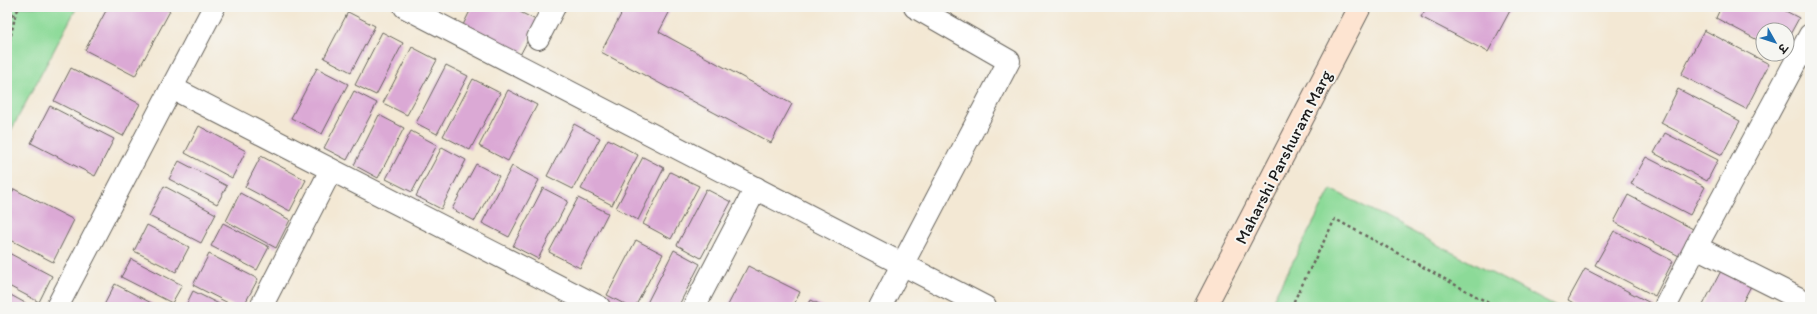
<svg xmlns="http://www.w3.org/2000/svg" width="1817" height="314" font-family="Itim,'Playpen Sans Deva',sans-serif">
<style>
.green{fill:#8cda98;stroke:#547b5a}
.building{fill:#dba9d5}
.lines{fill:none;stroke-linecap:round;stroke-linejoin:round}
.street-casing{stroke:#67635c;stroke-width:24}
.secondary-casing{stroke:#67635c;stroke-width:24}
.path{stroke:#67635c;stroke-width:2.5;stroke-dasharray:3 3;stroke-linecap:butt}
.street{stroke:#fff;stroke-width:22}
.secondary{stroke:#fde4d1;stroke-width:22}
.labels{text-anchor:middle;stroke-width:4;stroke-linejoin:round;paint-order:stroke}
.street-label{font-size:17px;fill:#1c1c1c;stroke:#f6f6f2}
</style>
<rect width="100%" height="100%" fill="#f6f6f2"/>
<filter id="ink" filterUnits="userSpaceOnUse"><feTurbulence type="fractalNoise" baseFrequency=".025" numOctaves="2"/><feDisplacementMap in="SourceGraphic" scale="8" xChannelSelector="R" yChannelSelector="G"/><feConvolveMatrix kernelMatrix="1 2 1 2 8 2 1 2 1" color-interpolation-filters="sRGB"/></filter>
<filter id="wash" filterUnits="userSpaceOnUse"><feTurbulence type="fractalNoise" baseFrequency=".012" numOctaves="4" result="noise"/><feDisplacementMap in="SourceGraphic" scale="16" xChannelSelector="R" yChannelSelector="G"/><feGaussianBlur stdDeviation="0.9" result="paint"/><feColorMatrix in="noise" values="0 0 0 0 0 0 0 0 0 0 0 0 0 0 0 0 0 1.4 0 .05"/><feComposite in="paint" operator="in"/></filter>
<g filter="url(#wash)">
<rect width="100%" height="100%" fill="#f3e8d4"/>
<g class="green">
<path d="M7 7H77L7 138Z"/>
<path d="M1331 189 1556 307H1269Z"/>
</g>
<g id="blocks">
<g class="building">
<path d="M108 7H162L170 11 135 76 85 50Z"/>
<path d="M472 7H510L538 21 519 57 462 27Z"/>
<path d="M625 7H672L659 32 792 104 771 143 601 52Z"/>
<path d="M1427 7H1512L1488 52 1421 17Z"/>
<path d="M1721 7H1778L1799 18 1787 40V30H1763V43L1716 18Z"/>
<path d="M348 12 375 26 351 72 324 58Z"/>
<path d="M1704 30 1769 64 1746 109 1681 75Z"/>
<path d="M382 32 403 43 376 95 355 85Z"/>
<path d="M412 47 437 60 407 115 383 103Z"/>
<path d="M446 65 468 76 437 134 416 123Z"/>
<path d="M71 68 140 104 123 136 54 101Z"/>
<path d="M317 68 348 84 322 134 291 118Z"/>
<path d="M473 79 500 93 470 150 443 136Z"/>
<path d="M1678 89 1740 121 1722 155 1661 123Z"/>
<path d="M508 90 537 105 508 161 479 146Z"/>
<path d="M354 91 377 103 347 160 324 148Z"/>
<path d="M50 106 114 139 95 176 31 143Z"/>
<path d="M379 115 404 128 378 178 354 165Z"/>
<path d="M574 124 600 138 573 189 547 176Z"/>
<path d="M199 126 246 151 232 178 185 153Z"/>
<path d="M411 131 437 145 412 192 386 179Z"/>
<path d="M1665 133 1718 160 1707 181 1654 153Z"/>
<path d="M608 139 638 155 612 205 581 189Z"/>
<path d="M442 147 466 160 441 209 416 196Z"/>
<path d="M261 156 306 180 290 211 245 187Z"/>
<path d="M643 157 664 168 638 220 616 208Z"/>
<path d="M1646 157 1705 187 1690 215 1631 184Z"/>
<path d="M179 161 227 186 217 204 169 179Z"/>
<path d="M476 164 499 176 475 221 452 209Z"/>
<path d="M512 166 539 180 509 237 482 223Z"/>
<path d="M670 172 699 186 671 239 643 224Z"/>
<path d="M164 186 216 214 201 243 149 216Z"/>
<path d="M543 188 568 201 538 259 513 246Z"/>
<path d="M14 189 74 220 53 262 7 238V202Z"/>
<path d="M706 189 731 202 701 258 677 245Z"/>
<path d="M240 193 290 220 276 248 226 221Z"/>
<path d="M1628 195 1695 230 1681 257 1614 222Z"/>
<path d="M578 198 608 213 580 268 549 252Z"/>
<path d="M223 223 269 247 257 270 211 246Z"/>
<path d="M147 225 189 247 176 272 134 251Z"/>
<path d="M1614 231 1673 261 1655 296 1595 265Z"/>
<path d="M636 240 663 254 635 307H630L607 295Z"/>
<path d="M674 250 700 264 678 307H645Z"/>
<path d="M7 252 52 276 39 302 7 285Z"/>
<path d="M209 254 258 279 243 307H236L193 285Z"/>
<path d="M131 259 182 285 172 303 121 277Z"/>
<path d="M748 266 800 292 793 307H727Z"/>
<path d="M1585 269 1656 306V307H1581L1568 300Z"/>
<path d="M1722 269 1752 284 1740 307H1702Z"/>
<path d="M115 284 159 307H103Z"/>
<path d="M193 291 225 307H185Z"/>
<path d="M7 293 29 305 28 307H7Z"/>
<path d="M811 300 825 307H807Z"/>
</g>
</g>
</g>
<g filter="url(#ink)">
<use href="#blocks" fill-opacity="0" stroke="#67635c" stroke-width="1"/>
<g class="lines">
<defs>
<g id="street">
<path d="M405 7 985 307"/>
<path d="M1810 35 1696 247 1810 304"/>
<path d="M538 38 554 7"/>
<path d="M172 88 599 307"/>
<path d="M57 307 214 7"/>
<path d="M261 307 331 170"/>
<path d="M694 307 756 188"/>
<path d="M880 307 1009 61 915 7"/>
<path d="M1665 307 1696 247"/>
</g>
<path id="secondary" d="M1205 307 1360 7"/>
</defs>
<use href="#street" class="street-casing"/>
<use href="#secondary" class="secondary-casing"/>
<g class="path">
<path d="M7 19 22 7"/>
<path d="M7 53 16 12"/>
<path d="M1291 307 1335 219 1496 307"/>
</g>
<use href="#street" class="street"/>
<use href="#secondary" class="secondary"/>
</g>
</g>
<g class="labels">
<g class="street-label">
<text transform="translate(1283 157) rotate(-63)" y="6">Maharshi Parshuram Marg</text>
</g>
</g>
<rect width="1817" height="314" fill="none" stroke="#f6f6f2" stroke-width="24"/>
<g transform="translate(1775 42) rotate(129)"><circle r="19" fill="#f6f6f2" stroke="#9f9f9c"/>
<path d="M0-3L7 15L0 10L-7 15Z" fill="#1f6fb2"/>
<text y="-6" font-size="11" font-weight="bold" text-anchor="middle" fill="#1c1c1c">उ</text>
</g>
</svg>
